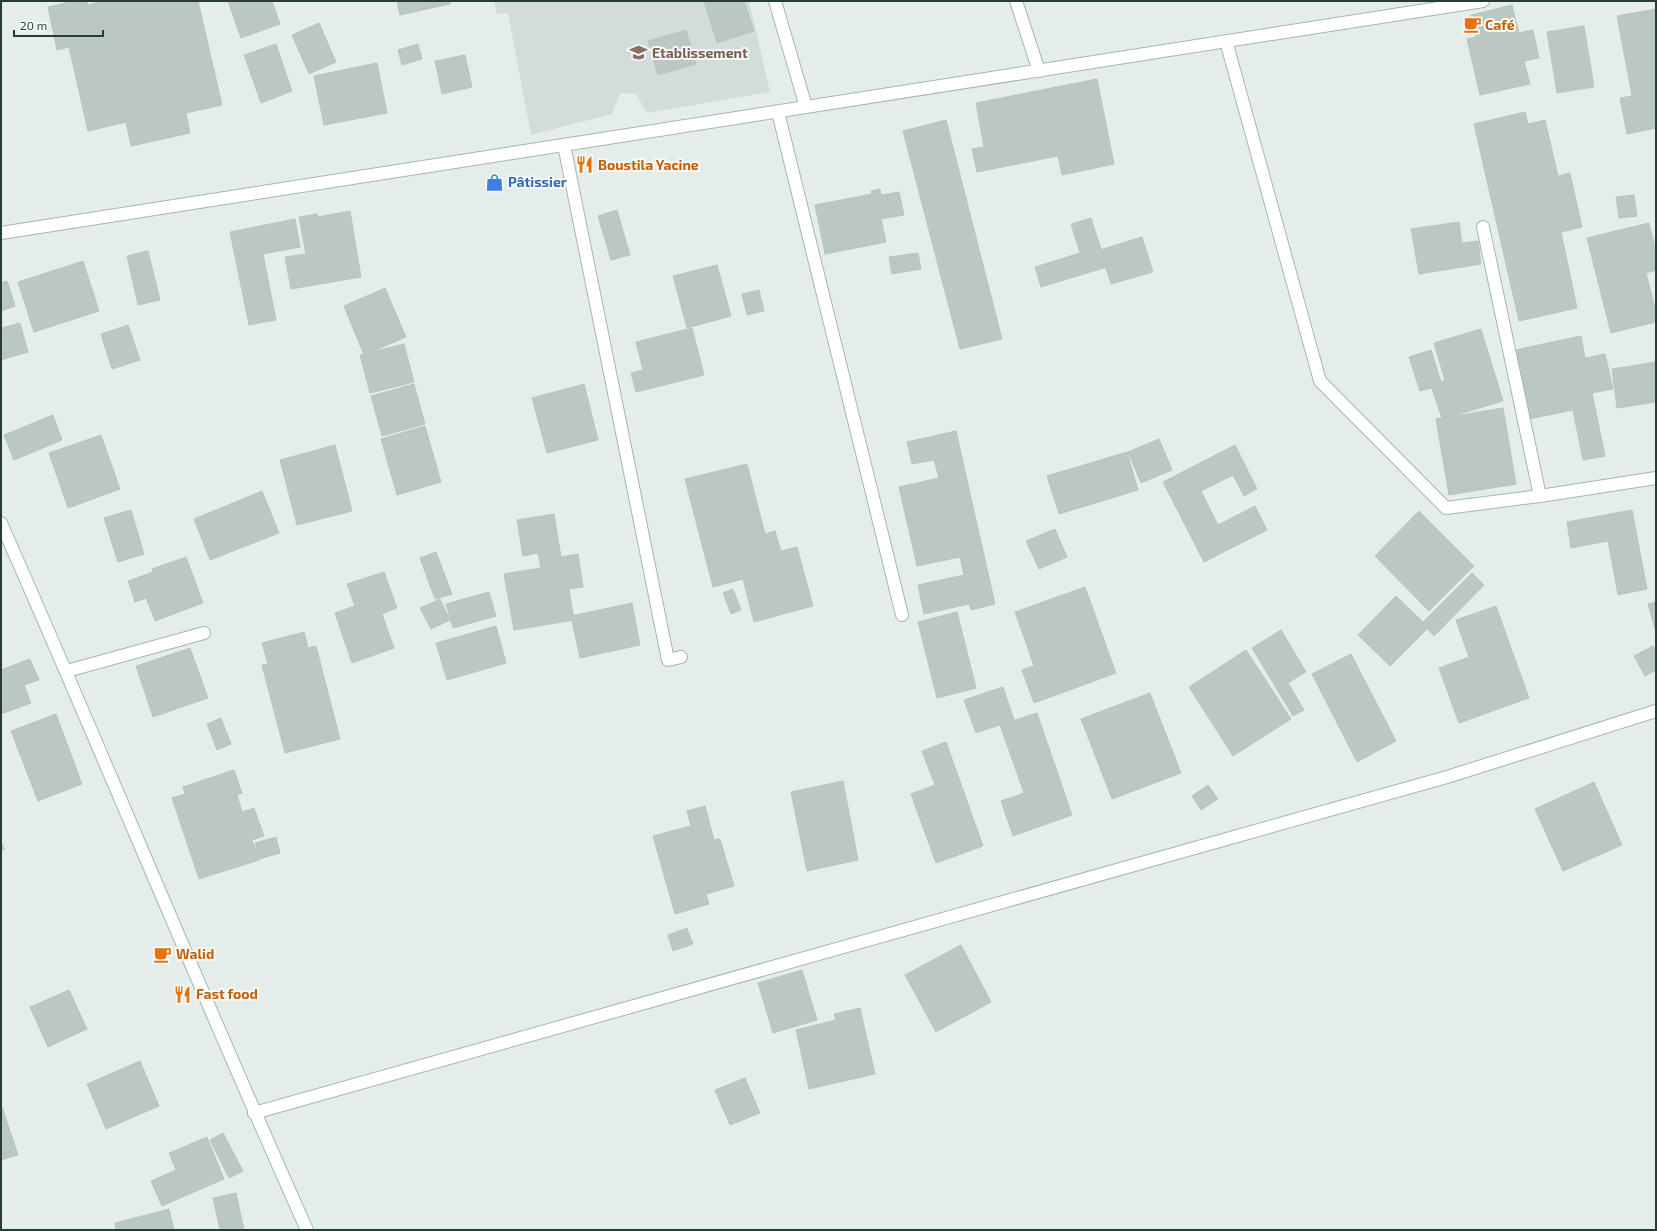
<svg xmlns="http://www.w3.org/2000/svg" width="1657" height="1231" font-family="'Exo 2',sans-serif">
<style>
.built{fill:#d2dcd8}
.building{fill:#bac7c2;stroke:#b7c6c0}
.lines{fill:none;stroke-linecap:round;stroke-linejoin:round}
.lane-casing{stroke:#a7b5b0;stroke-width:14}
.street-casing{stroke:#a7b5b0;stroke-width:14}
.secondary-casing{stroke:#a3b7b0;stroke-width:14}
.lane{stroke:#fff;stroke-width:12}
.street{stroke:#fff;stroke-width:12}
.secondary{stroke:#fff;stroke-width:12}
.labels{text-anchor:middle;stroke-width:4;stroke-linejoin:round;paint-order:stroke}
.food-label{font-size:14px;font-weight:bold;fill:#c56008;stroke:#f5f9f7;text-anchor:start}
.education-label{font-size:14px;font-weight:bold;fill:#785e54;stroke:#f5f9f7;text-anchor:start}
.shop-label{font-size:14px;font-weight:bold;fill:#366cbe;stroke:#f5f9f7;text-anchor:start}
</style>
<rect width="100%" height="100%" fill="#e4ede9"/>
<path class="built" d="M494 1H749L770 92 647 113 636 94 620 93 612 114 531 135 508 13 497 14Z"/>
<g class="building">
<path d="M66 1H87L88 5 104 1H198L222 105 186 113 190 133 131 146 126 122 88 131 69 47 57 50 48 7 66 3Z"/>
<path d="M228 1H272L280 24 241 38Z"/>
<path d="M397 1H449L450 4 400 15Z"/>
<path d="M704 1H744L754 31 717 43Z"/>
<path d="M1512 5 1519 33 1533 30 1539 58 1524 61 1530 84 1480 95 1467 39 1476 37 1471 15Z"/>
<path d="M1656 9V128L1627 134 1620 98 1632 96 1617 16Z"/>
<path d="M319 23 336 62 309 74 292 35Z"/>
<path d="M1584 26 1594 87 1557 93 1547 32Z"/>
<path d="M686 30 696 64 658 75 648 41Z"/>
<path d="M276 44 292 91 261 103 244 55Z"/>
<path d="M418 44 422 59 402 65 398 50Z"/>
<path d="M465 55 472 87 442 94 435 61Z"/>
<path d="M377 63 387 113 324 125 314 76Z"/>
<path d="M1097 79 1114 164 1062 175 1058 156 977 172 972 149 984 147 976 103Z"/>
<path d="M1525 112 1528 124 1545 120 1558 176 1570 173 1582 227 1561 232 1577 308 1519 321 1474 124Z"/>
<path d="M946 120 1002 339 960 349 903 131Z"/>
<path d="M880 189 881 195 899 192 904 215 881 219 886 242 825 254 815 205 872 194 871 191Z"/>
<path d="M1634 195 1637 216 1619 218 1616 197Z"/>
<path d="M617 210 630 255 611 260 598 216Z"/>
<path d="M350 211 361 277 291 289 285 257 306 254 299 217 317 214 318 217Z"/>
<path d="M1091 218 1107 267 1041 287 1035 267 1080 253 1071 224Z"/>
<path d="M295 219 300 247 263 254 276 320 249 325 230 232Z"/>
<path d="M1459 222 1462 243 1478 241 1481 264 1419 274 1411 229Z"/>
<path d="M1649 223 1656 251V270L1646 273 1656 313V322L1611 333 1587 238Z"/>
<path d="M1142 237 1153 272 1111 284 1100 250Z"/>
<path d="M148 251 160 300 138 305 127 256Z"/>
<path d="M918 253 921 269 892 274 889 257Z"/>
<path d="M83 261 99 311 34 332 18 282Z"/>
<path d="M717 265 731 316 687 328 673 276Z"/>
<path d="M7 281 15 306 1 311V283Z"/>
<path d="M385 288 406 337 364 355 344 306Z"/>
<path d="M759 290 764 311 747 315 742 294Z"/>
<path d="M20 323 28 352 1 360V328Z"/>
<path d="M128 325 140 360 112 369 101 334Z"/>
<path d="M692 328 704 375 636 392 631 373 643 370 636 342Z"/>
<path d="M1481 329 1503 401 1442 419 1432 388 1420 391 1409 357 1431 350 1441 382 1445 380 1434 343Z"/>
<path d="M1581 336 1585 358 1605 354 1613 389 1592 393 1605 456 1583 460 1573 410 1529 419 1515 350Z"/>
<path d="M404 344 414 382 370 393 360 355Z"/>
<path d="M1656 362V402L1617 408 1612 369Z"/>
<path d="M414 384 425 424 382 436 371 396Z"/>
<path d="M584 384 598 440 547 453 532 398Z"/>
<path d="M1503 408 1516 484 1449 495 1436 419Z"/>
<path d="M53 415 62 440 14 460 4 435Z"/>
<path d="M425 426 441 482 397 495 381 439Z"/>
<path d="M956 431 995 604 971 610 969 604 924 614 918 585 964 575 960 557 917 566 899 487 939 478 934 460 912 464 907 442Z"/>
<path d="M101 435 120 489 68 508 49 453Z"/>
<path d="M1159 439 1172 470 1141 483 1128 452Z"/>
<path d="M335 445 352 511 297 525 280 460Z"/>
<path d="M1235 445 1257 489 1244 496 1233 475 1201 491 1218 525 1255 506 1267 530 1204 562 1163 482Z"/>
<path d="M1127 452 1138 490 1059 514 1047 476Z"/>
<path d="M747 464 765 534 775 531 781 551 797 547 813 606 754 622 743 579 713 587 685 479Z"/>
<path d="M262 491 279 533 210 560 194 519Z"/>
<path d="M131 510 144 554 118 562 104 518Z"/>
<path d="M1632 510 1647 589 1618 595 1608 541 1571 548 1567 522Z"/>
<path d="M1419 511 1474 566 1429 611 1375 556Z"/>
<path d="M554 514 561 557 578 554 583 587 569 589 574 620 514 630 504 574 541 568 538 553 523 556 517 520Z"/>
<path d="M1055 529 1067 557 1039 569 1026 541Z"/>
<path d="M436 552 452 594 435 599 420 558Z"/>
<path d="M186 557 203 603 155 621 146 598 135 602 128 581 153 572 152 569Z"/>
<path d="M384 572 397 608 382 614 394 648 352 663 335 613 355 606 347 584Z"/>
<path d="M1472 573 1484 585 1434 636 1427 629 1390 666 1358 635 1396 596 1423 622Z"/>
<path d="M1085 587 1116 673 1034 703 1022 670 1034 666 1015 612Z"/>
<path d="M733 589 741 610 731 614 723 593Z"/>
<path d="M489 592 496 616 453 628 446 604Z"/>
<path d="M440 599 450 620 431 629 420 608Z"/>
<path d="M1656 602V633L1648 604Z"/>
<path d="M632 603 640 645 580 658 571 616Z"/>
<path d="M1496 606 1529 698 1459 723 1439 668 1469 657 1456 620Z"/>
<path d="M957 612 976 688 937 698 918 622Z"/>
<path d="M496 626 506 663 447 680 436 643Z"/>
<path d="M1281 630 1306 672 1288 683 1304 710 1293 716 1252 648Z"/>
<path d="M304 632 308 648 316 646 340 739 285 753 262 665 268 664 262 643Z"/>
<path d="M1653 646 1656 652V670L1645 676 1634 656Z"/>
<path d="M190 648 208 698 153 717 136 666Z"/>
<path d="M1246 650 1291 719 1233 756 1189 687Z"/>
<path d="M1351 654 1396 741 1357 762 1312 674Z"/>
<path d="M30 659 39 680 24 685 31 703 1 714V670Z"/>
<path d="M1003 687 1014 720 976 733 964 700Z"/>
<path d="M1150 693 1181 773 1112 799 1081 719Z"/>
<path d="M1037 713 1072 815 1013 836 1001 801 1024 793 1000 725Z"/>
<path d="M56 714 82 784 38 801 11 731Z"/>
<path d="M221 718 231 744 217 750 207 724Z"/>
<path d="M946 742 983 846 936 863 911 794 935 785 922 751Z"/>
<path d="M234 770 242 793 237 795 242 812 254 808 264 836 252 840 259 860 199 879 172 798 185 794 183 787Z"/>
<path d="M843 781 858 860 807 871 791 792Z"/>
<path d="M1594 782 1622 845 1563 871 1535 809Z"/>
<path d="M1208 785 1218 799 1201 810 1192 796Z"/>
<path d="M705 806 714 840 720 839 734 886 706 894 709 904 675 914 653 836 691 826 687 811Z"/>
<path d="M276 837 280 853 259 859 255 843Z"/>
<path d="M1 841 4 849 1 850Z"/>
<path d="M687 928 693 944 673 951 668 935Z"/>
<path d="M961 945 991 1002 936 1032 905 975Z"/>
<path d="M802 970 817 1020 773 1033 758 983Z"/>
<path d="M69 990 87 1029 48 1047 30 1007Z"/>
<path d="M860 1008 875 1074 809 1089 796 1030 836 1020 834 1014Z"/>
<path d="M140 1061 159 1106 106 1129 87 1084Z"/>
<path d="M745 1078 760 1113 730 1125 715 1090Z"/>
<path d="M1 1104 18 1155 1 1160Z"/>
<path d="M223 1133 243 1171 229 1178 210 1140Z"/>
<path d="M207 1137 224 1179 162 1206 151 1181 176 1170 169 1153Z"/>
<path d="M236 1193 244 1230H220L213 1198Z"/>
<path d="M169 1209 174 1230H116L115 1223Z"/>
</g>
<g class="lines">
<defs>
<g id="lane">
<path d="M1016 1 1039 71"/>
<path d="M1226 41 1320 381 1446 508 1540 496 1656 478"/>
<path d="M564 145 668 660 681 657"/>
<path d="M1483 227 1540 496"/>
</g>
<g id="street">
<path d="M775 1 806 107"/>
<path d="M778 112 902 615"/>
<path d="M1 233 1483 1"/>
<path d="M67 671 204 633"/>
<path d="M254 1113 1447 777 1656 711"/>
</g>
<path id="secondary" d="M1 523C105 758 202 996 307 1230"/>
</defs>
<use href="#lane" class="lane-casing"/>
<use href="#street" class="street-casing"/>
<use href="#secondary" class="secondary-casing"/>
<use href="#lane" class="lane"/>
<use href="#street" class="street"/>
<use href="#secondary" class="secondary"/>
</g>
<defs>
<symbol id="cafe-bare" viewBox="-9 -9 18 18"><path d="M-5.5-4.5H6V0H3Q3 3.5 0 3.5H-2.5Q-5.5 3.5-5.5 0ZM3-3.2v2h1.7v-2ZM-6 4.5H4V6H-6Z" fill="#e8710a" stroke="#f5f9f7" stroke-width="2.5" paint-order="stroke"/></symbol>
<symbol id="school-bare" viewBox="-9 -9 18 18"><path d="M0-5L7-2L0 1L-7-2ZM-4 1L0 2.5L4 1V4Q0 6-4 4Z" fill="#8d6e63" stroke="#f5f9f7" stroke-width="2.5" paint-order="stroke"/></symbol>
<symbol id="restaurant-bare" viewBox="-9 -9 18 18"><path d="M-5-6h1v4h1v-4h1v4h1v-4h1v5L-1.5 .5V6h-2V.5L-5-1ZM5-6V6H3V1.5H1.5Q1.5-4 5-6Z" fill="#e8710a" stroke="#f5f9f7" stroke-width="2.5" paint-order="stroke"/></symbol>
<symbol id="shop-bare" viewBox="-9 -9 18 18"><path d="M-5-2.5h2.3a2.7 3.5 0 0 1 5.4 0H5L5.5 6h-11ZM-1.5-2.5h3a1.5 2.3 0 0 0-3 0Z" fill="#3f7fe0" stroke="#f5f9f7" stroke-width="2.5" paint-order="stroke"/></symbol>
</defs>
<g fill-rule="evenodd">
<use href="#cafe-bare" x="1460" y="12" width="25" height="25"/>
<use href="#school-bare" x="626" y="40" width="25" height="25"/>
<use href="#restaurant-bare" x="572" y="152" width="25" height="25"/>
<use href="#shop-bare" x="482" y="170" width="25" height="25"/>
<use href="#cafe-bare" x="150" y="942" width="25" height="25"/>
<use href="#restaurant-bare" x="170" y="982" width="25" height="25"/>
</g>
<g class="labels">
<g class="food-label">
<text x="1485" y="30">Café</text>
<text x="598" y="170">Boustila Yacine</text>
<text x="176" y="959">Walid</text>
<text x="196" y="999">Fast food</text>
</g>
<g class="education-label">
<text x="652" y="58">Etablissement</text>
</g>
<g class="shop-label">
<text x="508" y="187">Pâtissier</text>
</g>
</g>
<rect width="1657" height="1231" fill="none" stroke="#253d36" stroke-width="4"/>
<path d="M14 30v6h89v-6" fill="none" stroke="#253d36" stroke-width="2"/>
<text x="20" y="30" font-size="12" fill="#253d36" stroke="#f5f9f7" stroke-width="3" paint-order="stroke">20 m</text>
</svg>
